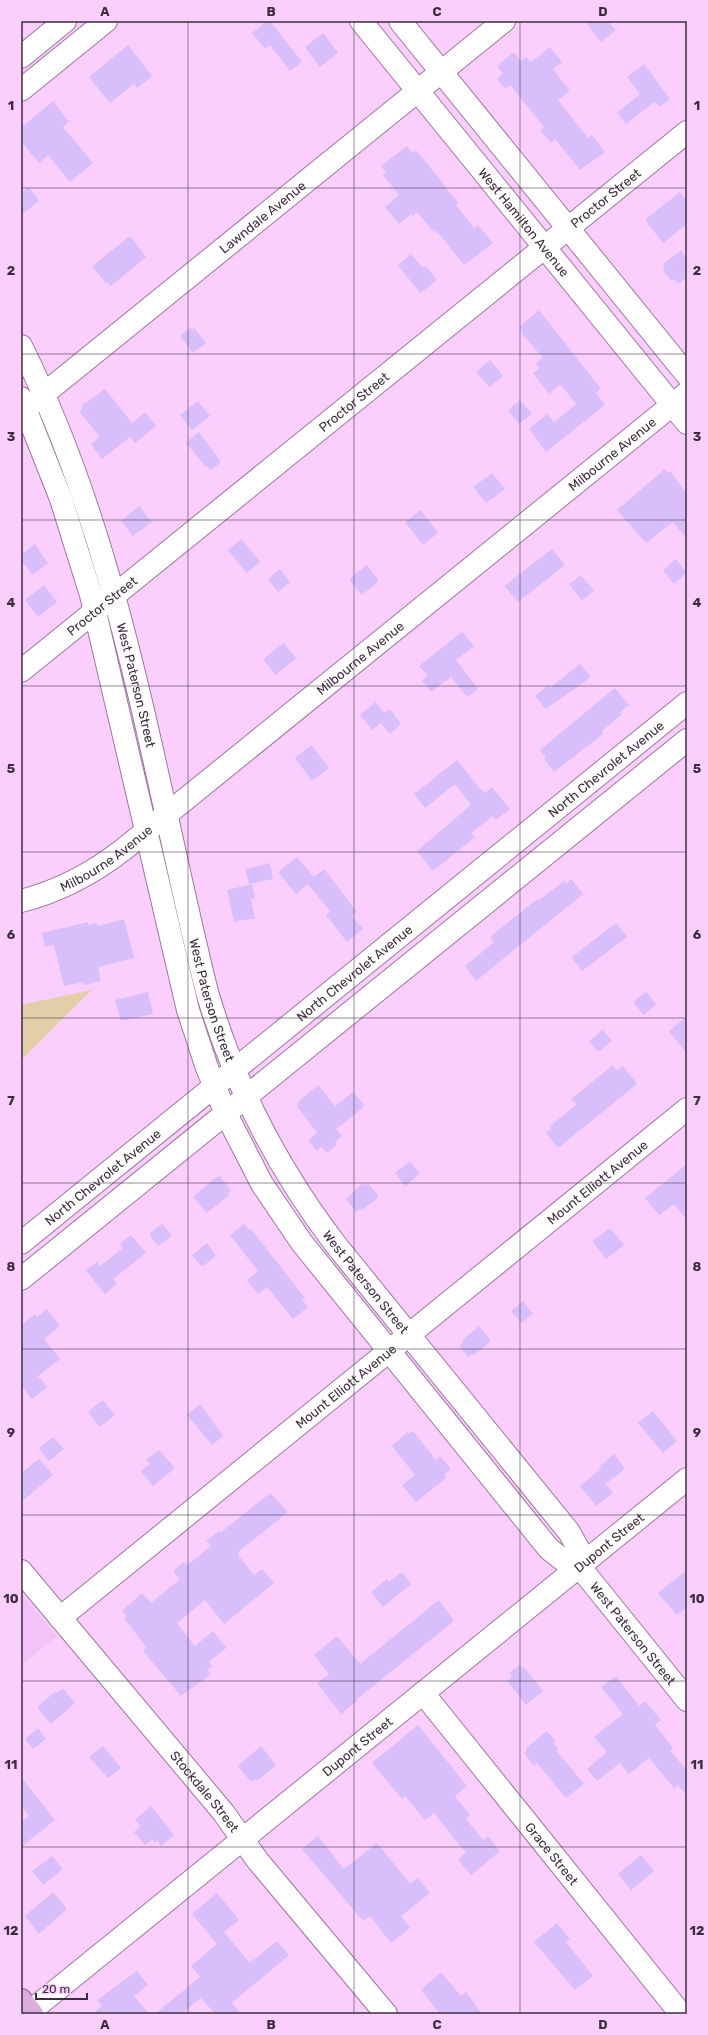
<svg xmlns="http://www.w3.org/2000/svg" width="708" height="2035" font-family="Rubik,sans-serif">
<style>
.built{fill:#f3c3f7}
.green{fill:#e3cfa7}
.building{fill:#d8befb}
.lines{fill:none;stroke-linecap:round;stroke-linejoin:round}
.minor-casing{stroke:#9d76a0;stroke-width:24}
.major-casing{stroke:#935c98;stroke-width:24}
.minor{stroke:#fff;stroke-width:22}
.major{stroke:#daadde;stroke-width:22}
.grid{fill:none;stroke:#3d2c3e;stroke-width:1;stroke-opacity:0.55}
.labels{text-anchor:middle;stroke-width:3.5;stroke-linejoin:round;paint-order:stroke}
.street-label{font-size:13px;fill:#3d2c3e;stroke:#facffd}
.neatline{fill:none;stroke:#3d2c3e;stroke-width:1.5}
.grid-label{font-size:13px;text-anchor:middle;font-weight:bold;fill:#3d2c3e}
</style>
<rect width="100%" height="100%" fill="#facffd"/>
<path class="built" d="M21 1593 57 1636 21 1665Z"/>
<path class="green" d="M92 990 21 1060V1005Z"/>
<g class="building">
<path d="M267 21H270L302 62 290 71 270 45 265 49 252 33Z"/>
<path d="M585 21H608L616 30 601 42Z"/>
<path d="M323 33 338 53 320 67 305 47Z"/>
<path d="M128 45 152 76 137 88 134 84 110 103 89 77Z"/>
<path d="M550 47 562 62 553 69 570 91 558 100 588 138 592 135 605 152 580 170 555 139 551 143 540 130 544 127 510 85 505 89 497 79 503 74 497 66 514 52 521 61 526 57 531 62Z"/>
<path d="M644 64 670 99 660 107 657 103H653L626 124 617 113 640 94 627 77Z"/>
<path d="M53 101 69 122 63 127 93 163 70 182 48 155 39 163 21 141V128Z"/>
<path d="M407 146 412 153 416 150 434 172 458 203 456 205 474 228 478 225 493 243 464 265 437 231 435 233 417 212 413 216 411 214 399 224 385 207 399 195 383 175 386 172 381 166Z"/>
<path d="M29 187 39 201 21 215V193Z"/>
<path d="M680 192 687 201V224L663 243 645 220Z"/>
<path d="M130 236 146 257 111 286 107 282 106 283 92 266Z"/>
<path d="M681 250 687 258V277L678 284 674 279 671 281 663 270 665 268 663 264Z"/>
<path d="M411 254 423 268 426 266 437 280 420 293 398 265Z"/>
<path d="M539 310 601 389 596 393 605 405 546 452 529 429 547 414 554 422 576 404 560 384 549 394 533 373 540 368 536 363 543 358 523 335 519 327Z"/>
<path d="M191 327 192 330 194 328 206 343 193 353 180 336Z"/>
<path d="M490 360 503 376 489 387 476 372Z"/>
<path d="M105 389 132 423 145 412 156 426 135 443 130 437 102 459 91 444 100 437 79 411 83 408 81 406Z"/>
<path d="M520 400 532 414 519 424 508 410Z"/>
<path d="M198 401 210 416 192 430 180 415Z"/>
<path d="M199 432 221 462 211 470 207 466 206 467 186 443Z"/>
<path d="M665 469 668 473 670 471 687 494V539L673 522 646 543 617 510Z"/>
<path d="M492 473 505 489 486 503 473 487Z"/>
<path d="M139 506 152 522 133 536 121 521Z"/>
<path d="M421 510 438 533 423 545 405 522Z"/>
<path d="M242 539 260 562 246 573 228 550Z"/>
<path d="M35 544 48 563 33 575 21 560V555Z"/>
<path d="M552 549 565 565 518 602 504 586Z"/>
<path d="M676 559 687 573 674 584 663 570Z"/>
<path d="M367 565 379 581 362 595 349 579Z"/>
<path d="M280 569 290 582 278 592 268 579Z"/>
<path d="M581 575 594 591 582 600 569 584Z"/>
<path d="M44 585 57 602 38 617 25 600Z"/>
<path d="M462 632 474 646 456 660 478 689 467 697 451 677 431 692 422 680 428 676 419 666Z"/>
<path d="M284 643 296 658 276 675 263 659Z"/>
<path d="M580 664 591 677 546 709 535 696 548 685 550 688Z"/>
<path d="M615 688 629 705 620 712 622 714 602 731 603 734 554 772 544 759 546 757 540 750Z"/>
<path d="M376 702 384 713 390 709 401 724 390 734 381 723 372 730 360 715Z"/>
<path d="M311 745 329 768 312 781 295 758Z"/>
<path d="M457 760 481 790 482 789 485 793 492 787 510 809 496 820 493 816 471 833 475 837 433 871 417 851 471 805 455 784 425 808 414 794Z"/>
<path d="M297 857 314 877 324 869 357 912 352 916 363 929 347 942 326 915 330 911 308 884 296 894 278 872Z"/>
<path d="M270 863 273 879 249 884 245 869Z"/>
<path d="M571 879 583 894 476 981 465 966 492 944 494 942 490 937 537 899 538 901 564 881 566 884Z"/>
<path d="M252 884 255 898 251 899 255 918 234 922 227 890Z"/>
<path d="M124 919 134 958 98 967 101 981 84 985 83 982 64 986 54 945 45 947 42 933 88 922V925L97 923V926Z"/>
<path d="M616 923 627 937 582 971 572 957Z"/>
<path d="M148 992 153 1014 121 1021 115 1000Z"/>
<path d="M646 992 656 1004 644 1015 633 1002Z"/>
<path d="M687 1016V1054L669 1031Z"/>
<path d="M603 1030 612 1041 598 1052 589 1041Z"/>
<path d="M613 1065 617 1071 623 1066 637 1084 558 1148 546 1133 552 1128 550 1126 575 1106 576 1104 571 1099Z"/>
<path d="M318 1085 335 1106 353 1092 365 1106 336 1129 342 1136 335 1142 337 1144 327 1153 322 1147 317 1151 308 1140 317 1133 297 1106 299 1104 298 1102Z"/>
<path d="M410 1161 420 1174 405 1186 395 1173Z"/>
<path d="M687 1164V1220L674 1204 659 1215 645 1198Z"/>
<path d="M220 1176 231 1191 227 1194 229 1195 207 1213 193 1197 215 1178Z"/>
<path d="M363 1183 365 1185 368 1183 379 1197 362 1210 361 1208 356 1212 346 1199Z"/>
<path d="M162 1224 172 1236 158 1246 149 1234Z"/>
<path d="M244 1224 249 1230 251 1229 305 1298 302 1300 308 1307 293 1319 267 1287 258 1294 247 1280 258 1271 230 1235Z"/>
<path d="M610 1228 624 1245 606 1259 592 1241Z"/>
<path d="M131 1235 146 1253 113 1279 117 1284 105 1294 86 1270 97 1262 100 1266 123 1248 120 1244Z"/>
<path d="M207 1243 216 1256 202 1267 192 1255Z"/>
<path d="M523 1301 533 1314 521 1323 511 1311Z"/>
<path d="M47 1309 60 1326 44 1339 60 1359 38 1376 47 1387 32 1399 21 1386V1325L35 1314 37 1317Z"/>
<path d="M479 1326 491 1341 474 1355 472 1354 468 1357 459 1346 464 1342 462 1340Z"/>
<path d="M103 1400 115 1415 100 1427 88 1412Z"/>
<path d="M200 1404 223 1436 212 1445 187 1415Z"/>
<path d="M653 1411 677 1441 663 1453 638 1423Z"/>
<path d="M413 1431 436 1460 440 1456 451 1469 444 1475 446 1478 416 1502 402 1485 415 1475 392 1446 408 1432 409 1434Z"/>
<path d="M53 1437 64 1449 49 1461 39 1448Z"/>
<path d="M159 1450 175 1468 153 1486 141 1471 150 1464 146 1460Z"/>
<path d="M614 1454 625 1469 605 1484 613 1493 596 1506 580 1486 601 1469 599 1467Z"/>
<path d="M39 1459 53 1475 21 1502V1473Z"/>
<path d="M270 1493 288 1512 238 1552 239 1554 238 1555 254 1575 262 1569 274 1583 224 1624 205 1600 177 1623 195 1646 213 1631 226 1648 209 1662 212 1666 207 1670 211 1674 181 1696 143 1651 146 1647 124 1618 126 1616 122 1611 142 1593 151 1603 180 1579 173 1571 184 1562 187 1565 211 1546 206 1541 219 1531 220 1533Z"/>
<path d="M687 1570V1607L677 1615 658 1593Z"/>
<path d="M402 1572 411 1584 383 1607 371 1592 387 1579 389 1582Z"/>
<path d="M439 1600 454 1621 357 1699 358 1700 341 1714 317 1683 329 1674 314 1655 337 1636 360 1664Z"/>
<path d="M519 1665 523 1668 524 1667 543 1691 526 1705 507 1681 512 1677 509 1673Z"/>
<path d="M616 1676 639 1706 645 1701 661 1720 655 1725 673 1748 670 1750 687 1771V1796L678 1785 674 1788 649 1758 629 1774 620 1763 597 1781 587 1769 607 1752 594 1737 623 1714 601 1687Z"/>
<path d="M63 1688 75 1703 51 1724 37 1707 56 1691 57 1693Z"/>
<path d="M418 1725 467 1786 455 1796 470 1815 466 1819 483 1840 488 1836 500 1851 471 1875 458 1860 466 1853 434 1813 425 1820 405 1796 402 1799 372 1763Z"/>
<path d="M38 1728 46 1739 33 1749 25 1739Z"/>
<path d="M547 1731 556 1742 553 1743 558 1749 556 1750 584 1784 566 1798 537 1763 534 1766 524 1753 527 1750 526 1748Z"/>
<path d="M103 1746 121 1768 108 1778 89 1757Z"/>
<path d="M261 1746 276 1765 257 1781 256 1779 251 1782 238 1766Z"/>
<path d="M21 1777 55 1820 21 1847V1822L29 1816 21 1806Z"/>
<path d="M151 1806 174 1835 161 1846 157 1841 155 1843 152 1839 145 1845 134 1832 141 1826 135 1820Z"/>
<path d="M318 1836 344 1869 377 1843 410 1884 418 1878 430 1893 401 1916 410 1928 391 1943 370 1916 363 1921 302 1849Z"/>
<path d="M641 1855 654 1871 631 1890 618 1874Z"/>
<path d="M52 1856 63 1869 43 1885 32 1871Z"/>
<path d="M53 1892 67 1909 39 1934 25 1916Z"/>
<path d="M217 1893 239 1920 224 1932 250 1963 277 1941 289 1955 232 2003 241 2014H215L201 1998 181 2014H155L200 1977 191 1966 217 1944 192 1914Z"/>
<path d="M557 1923 570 1939 566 1942 593 1976 575 1990 534 1942Z"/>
<path d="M137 1971 148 1985 134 1996 149 2014H92L102 2006 97 2000Z"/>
<path d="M441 1972 461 1996 466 1992 482 2014H440L421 1990Z"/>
</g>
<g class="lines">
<defs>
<g id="minor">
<path id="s1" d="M361 21 687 423"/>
<path d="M400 21 687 375"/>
<path d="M21 57 65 21"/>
<path d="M21 90 106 21"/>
<path id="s2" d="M21 346C122 548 153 775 207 992 234 1084 278 1169 336 1245L569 1532 579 1550V1566"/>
<path id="s3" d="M21 398 61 499 91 595 188 1010 207 1068 226 1114 262 1184 302 1243 549 1549 567 1563 579 1566 687 1700"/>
<path id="s4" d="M34 402 504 21"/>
<path id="s5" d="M21 671 687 132"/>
<path id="s6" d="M21 901C60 891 92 874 124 849L687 393"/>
<path id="s7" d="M21 1243 687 703"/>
<path d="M21 1279 687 740"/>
<path id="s8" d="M21 1571 223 1812 258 1861 386 2014"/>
<path id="s9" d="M60 1618 687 1109"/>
<path id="s10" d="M423 1693 681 2014"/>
<path id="s11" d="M27 2014 687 1479"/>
</g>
<path id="major" d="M21 2000 32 2014"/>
</defs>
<use href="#minor" class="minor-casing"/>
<use href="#major" class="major-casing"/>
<use href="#minor" class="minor"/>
<use href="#major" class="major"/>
</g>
<path class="grid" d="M188 21V2014M354 21V2014M520 21V2014M21 188H687M21 354H687M21 520H687M21 686H687M21 852H687M21 1018H687M21 1183H687M21 1349H687M21 1515H687M21 1681H687M21 1847H687"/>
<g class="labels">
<g class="street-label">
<text dy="5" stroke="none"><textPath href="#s5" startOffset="752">Proctor Street</textPath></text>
<text dy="5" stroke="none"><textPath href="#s4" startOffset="294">Lawndale Avenue</textPath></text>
<text dy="5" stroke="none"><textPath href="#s1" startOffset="259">West Hamilton Avenue</textPath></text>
<text dy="5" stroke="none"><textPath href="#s5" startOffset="428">Proctor Street</textPath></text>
<text dy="5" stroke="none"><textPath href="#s6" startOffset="744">Milbourne Avenue</textPath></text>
<text dy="5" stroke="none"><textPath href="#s5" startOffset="104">Proctor Street</textPath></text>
<text dy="5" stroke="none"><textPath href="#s6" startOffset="420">Milbourne Avenue</textPath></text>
<text dy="5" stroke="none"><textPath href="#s2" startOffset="359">West Paterson Street</textPath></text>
<text dy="5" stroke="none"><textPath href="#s7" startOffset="753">North Chevrolet Avenue</textPath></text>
<text dy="5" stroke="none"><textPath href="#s6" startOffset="96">Milbourne Avenue</textPath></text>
<text dy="5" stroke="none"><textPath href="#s7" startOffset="429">North Chevrolet Avenue</textPath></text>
<text dy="5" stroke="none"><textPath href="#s2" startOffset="683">West Paterson Street</textPath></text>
<text dy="5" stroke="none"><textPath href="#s7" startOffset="105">North Chevrolet Avenue</textPath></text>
<text dy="5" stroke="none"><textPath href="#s9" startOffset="692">Mount Elliott Avenue</textPath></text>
<text dy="5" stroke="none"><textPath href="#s2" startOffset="1007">West Paterson Street</textPath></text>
<text dy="5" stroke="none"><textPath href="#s9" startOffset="368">Mount Elliott Avenue</textPath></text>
<text dy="5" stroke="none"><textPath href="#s11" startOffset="749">Dupont Street</textPath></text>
<text dy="5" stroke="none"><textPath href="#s3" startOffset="1411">West Paterson Street</textPath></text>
<text dy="5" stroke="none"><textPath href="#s11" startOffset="425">Dupont Street</textPath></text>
<text dy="5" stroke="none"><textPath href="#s8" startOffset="287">Stockdale Street</textPath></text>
<text dy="5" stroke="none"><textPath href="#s10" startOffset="206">Grace Street</textPath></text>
</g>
</g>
<rect width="708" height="2035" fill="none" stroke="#facffd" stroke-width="44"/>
<path d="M36 1993v6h51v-6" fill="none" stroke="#3d2c3e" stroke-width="2"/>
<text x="42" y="1993" font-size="12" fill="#3d2c3e" stroke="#facffd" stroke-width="3" paint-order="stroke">20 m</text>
<rect x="22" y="22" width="664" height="1991" class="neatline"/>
<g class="grid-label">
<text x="105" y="16">A</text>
<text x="271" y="16">B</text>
<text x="437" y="16">C</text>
<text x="603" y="16">D</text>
<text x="11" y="110">1</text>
<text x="697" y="110">1</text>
<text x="11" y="275">2</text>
<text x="697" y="275">2</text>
<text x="11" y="441">3</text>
<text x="697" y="441">3</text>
<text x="11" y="607">4</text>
<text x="697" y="607">4</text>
<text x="11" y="773">5</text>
<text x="697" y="773">5</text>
<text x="11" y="939">6</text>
<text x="697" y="939">6</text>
<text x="11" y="1105">7</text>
<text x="697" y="1105">7</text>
<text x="11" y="1271">8</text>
<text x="697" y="1271">8</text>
<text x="11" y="1437">9</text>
<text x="697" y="1437">9</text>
<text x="11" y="1603">10</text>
<text x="697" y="1603">10</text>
<text x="11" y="1769">11</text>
<text x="697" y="1769">11</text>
<text x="11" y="1935">12</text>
<text x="697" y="1935">12</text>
<text x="105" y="2029">A</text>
<text x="271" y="2029">B</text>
<text x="437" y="2029">C</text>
<text x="603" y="2029">D</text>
</g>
</svg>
